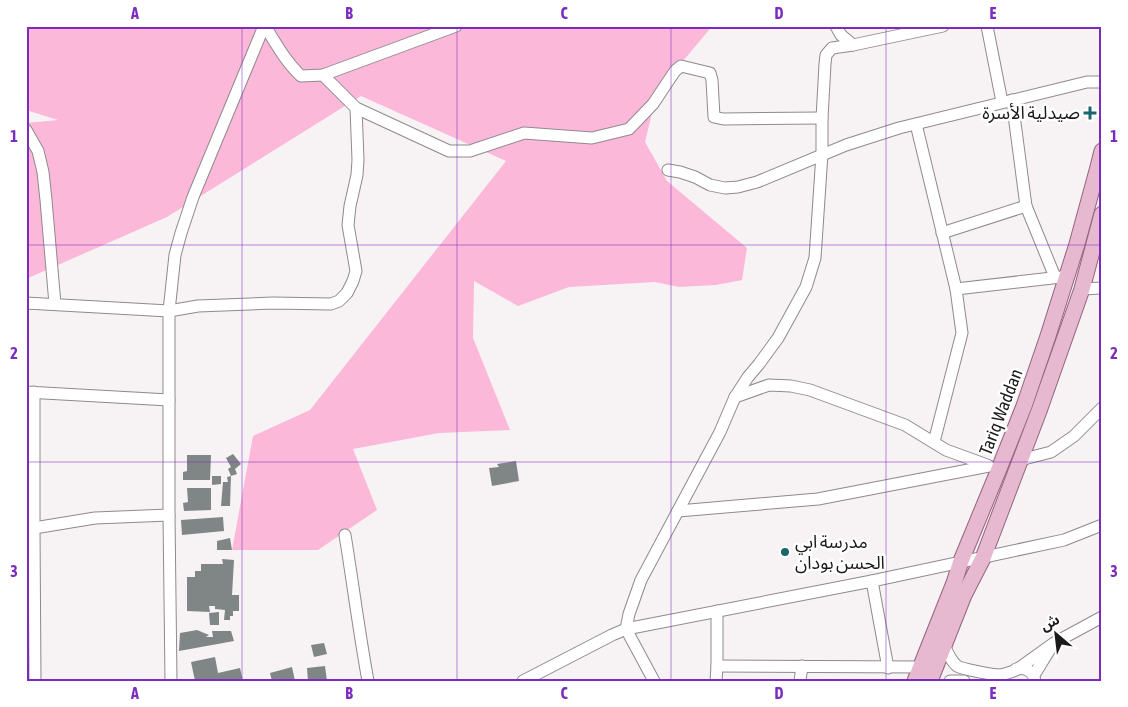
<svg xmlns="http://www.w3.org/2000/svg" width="1128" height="707" font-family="'Asap Condensed','Noto Sans Arabic',sans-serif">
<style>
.green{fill:#fcb8d9}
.building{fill:#808686}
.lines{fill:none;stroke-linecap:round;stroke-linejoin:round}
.minor-casing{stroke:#8f8a8c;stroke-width:13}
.major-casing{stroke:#94637c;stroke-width:17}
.minor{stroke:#fff;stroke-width:11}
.major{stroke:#e6b9d0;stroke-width:15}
.grid{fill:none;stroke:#7b2cbf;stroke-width:1;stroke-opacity:0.55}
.poi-dot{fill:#19666b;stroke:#fff;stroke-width:2}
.labels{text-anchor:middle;stroke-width:5;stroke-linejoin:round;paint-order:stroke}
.poi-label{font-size:18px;fill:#1b1a1a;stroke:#fff;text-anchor:end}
.street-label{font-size:18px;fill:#1b1a1a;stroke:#fff}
.neatline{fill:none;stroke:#7b2cbf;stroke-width:2}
.grid-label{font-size:16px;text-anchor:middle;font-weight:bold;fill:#7b2cbf}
</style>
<rect width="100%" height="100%" fill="#f7f2f4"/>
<path class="green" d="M26 26H710L709 30 657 92 645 142 667 181 747 248 742 280 716 285 679 287 655 282 569 287 518 306 474 281 473 338 510 430 439 433 353 449 377 510 318 550H232L253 436 310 410 506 161 361 96 167 217 26 279V123L58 120 26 110Z"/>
<g class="building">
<path d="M233 454 241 464 235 469 237 474 231 476 230 506H221L223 482H228L227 477 231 476 228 469 231 467 226 458Z"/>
<path d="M187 455H211L210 480H183V472L187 471Z"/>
<path d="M516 461 519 481 492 486 489 468 499 467 497 464Z"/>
<path d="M212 476H221V484L212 485Z"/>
<path d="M187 488H211V510L184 511 183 503 188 502Z"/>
<path d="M223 517 224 531 182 535 181 520Z"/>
<path d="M230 538 232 550H217V541Z"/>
<path d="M222 559 234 560 232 595H239V611H233V616H230V620H224L225 610 215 609V606H209L210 612 187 611V577H195V571H201V564H223Z"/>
<path d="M219 612V625H210L209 613Z"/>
<path d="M197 630 209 635 206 637H213L212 631H231L234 641 179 651 180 633Z"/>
<path d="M324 643 327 654 314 657 311 645Z"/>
<path d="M215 657 218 673 240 668 243 681H195L191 662Z"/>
<path d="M325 666 327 681H308L307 668Z"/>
<path d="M292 667 295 681H272L270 673Z"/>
</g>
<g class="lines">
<defs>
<g id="minor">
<path d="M265 26C276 44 286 62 301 76L323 75 456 26"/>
<path d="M836 26 841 35 853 45"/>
<path d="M987 26 1002 102"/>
<path d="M1012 100 1026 206 1055 277"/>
<path d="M356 108 449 151H470L524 133 592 138 629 129 653 104 675 71 681 66 710 73 712 80 714 117 723 119 822 118"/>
<path d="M916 124 956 289 962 333 934 442"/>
<path d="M26 130 38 151 43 172 46 200 55 304"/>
<path d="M668 170 680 172 695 177 710 185 725 188 738 187 757 182 846 145 899 128 1087 82H1102"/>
<path d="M942 233 1026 206"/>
<path d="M956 289 1061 277"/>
<path d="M1082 289 1102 288"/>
<path d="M26 303 169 311 198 306 273 303 331 304 339 301 347 293 353 281 356 271 348 225 350 206 357 175 358 160 356 108 323 75"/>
<path d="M26 392 169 400"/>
<path d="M34 392V528L35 681"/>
<path d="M735 397 769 385 791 386 810 390 905 425 946 450 987 465"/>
<path d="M1020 460 1051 452 1074 436 1102 408"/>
<path d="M678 511 818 499 989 466"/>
<path d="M28 529 95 518 169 515"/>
<path d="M345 535C353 584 359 632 368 681"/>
<path d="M872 581 888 668"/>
<path d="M944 645C947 652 951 661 957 666 962 669 993 675 1000 675 1006 674 1011 672 1016 670"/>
<path d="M717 666 921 667"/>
<path d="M1019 668 1054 643 1102 617"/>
<path d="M1016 669C1026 667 1033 671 1035 681"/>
<path d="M1034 675 1050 649"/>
<path d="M171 681 169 515V311L175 255 181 233 193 197 264 26"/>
<path d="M523 681 612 635 626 629 872 581 1064 540 1102 525"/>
<path d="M654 681 626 629 629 614 641 580 720 432 735 397 748 377 759 364 778 338 806 287 815 258 822 154V118L825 64 826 55 832 48 853 45 943 26"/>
<path d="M716 681 717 666V611"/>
<path d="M800 681 802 666"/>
<path d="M950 681H964"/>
</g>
<g id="major">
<path d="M915 681 954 583 961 561 999 469 1024 406 1048 336 1077 244 1098 167 1102 151"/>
<path d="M930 681 964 595 983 558 1039 411 1082 289 1102 214"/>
</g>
</defs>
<use href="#minor" class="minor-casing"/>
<use href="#major" class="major-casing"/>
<use href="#minor" class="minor"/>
<use href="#major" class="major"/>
</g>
<path class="grid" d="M242 26V681M457 26V681M671 26V681M886 26V681M26 245H1102M26 462H1102"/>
<g class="poi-dot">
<path d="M1087.5 105.5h5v5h5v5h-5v5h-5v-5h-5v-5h5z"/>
<circle cx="785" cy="552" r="5"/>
</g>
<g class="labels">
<g class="poi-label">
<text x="1080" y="119">صيدلية الأسرة</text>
<text x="795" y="548" text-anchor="start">مدرسة ابي<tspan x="795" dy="21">الحسن بودان</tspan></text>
</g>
<g class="street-label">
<text transform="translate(1001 412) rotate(-69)" y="6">Tariq Waddan</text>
</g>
</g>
<rect width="1128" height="707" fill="none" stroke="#ffffff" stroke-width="55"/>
<g transform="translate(1056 634) rotate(332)" stroke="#ffffff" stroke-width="4" paint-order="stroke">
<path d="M0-4L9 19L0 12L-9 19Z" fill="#1b1a1a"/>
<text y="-8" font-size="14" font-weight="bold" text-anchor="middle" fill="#1b1a1a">ش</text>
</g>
<rect x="28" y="28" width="1072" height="652" class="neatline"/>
<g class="grid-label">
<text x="135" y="19">A</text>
<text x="349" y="19">B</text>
<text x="564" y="19">C</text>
<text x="779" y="19">D</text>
<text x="993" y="19">E</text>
<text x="14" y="142">1</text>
<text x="1114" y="142">1</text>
<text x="14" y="359">2</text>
<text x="1114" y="359">2</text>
<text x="14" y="577">3</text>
<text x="1114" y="577">3</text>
<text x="135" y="699">A</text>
<text x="349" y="699">B</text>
<text x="564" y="699">C</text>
<text x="779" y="699">D</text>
<text x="993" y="699">E</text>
</g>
</svg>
